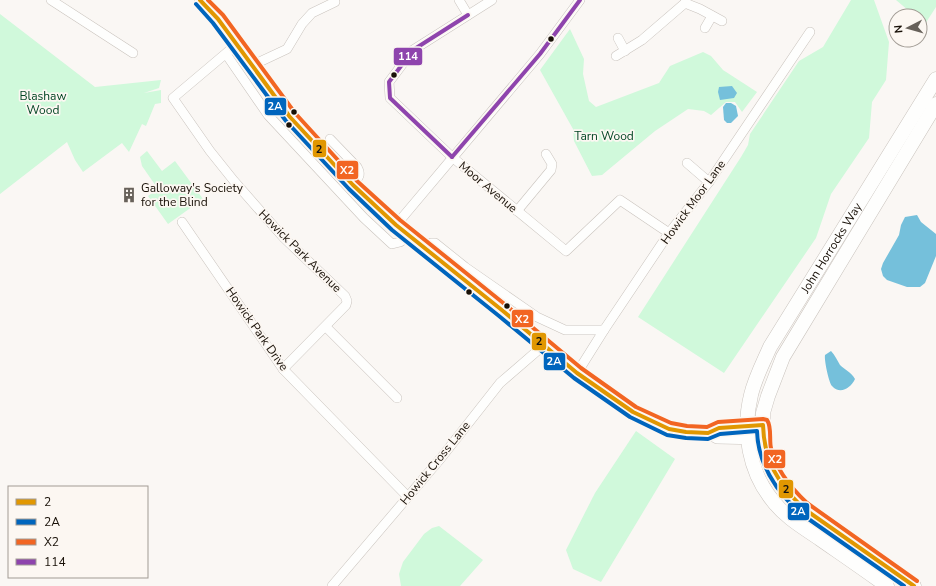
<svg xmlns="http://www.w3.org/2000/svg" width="936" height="586" font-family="'Nunito Sans',sans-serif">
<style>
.green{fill:#d0f9db}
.water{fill:#75c0db}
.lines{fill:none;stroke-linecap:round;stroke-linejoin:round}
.minor-casing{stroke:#c9c3bd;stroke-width:10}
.tertiary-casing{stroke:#c9c3bd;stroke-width:12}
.trunk-casing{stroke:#c9c3bd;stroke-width:15}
.minor{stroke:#fefefd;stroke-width:9}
.tertiary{stroke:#fefefd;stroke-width:11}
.trunk{stroke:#fefefd;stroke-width:14}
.bus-1-casing{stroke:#fcf7f2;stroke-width:7}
.bus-2-casing{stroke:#fcf7f2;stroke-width:7}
.bus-3-casing{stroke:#fcf7f2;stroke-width:7}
.bus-4-casing{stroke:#fcf7f2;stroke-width:7}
.bus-1{stroke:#e19701;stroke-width:4}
.bus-2{stroke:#0065bd;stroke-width:4}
.bus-3{stroke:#f26522;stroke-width:4}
.bus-4{stroke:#8e44ad;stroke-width:4}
.bus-dot{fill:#181007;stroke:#fcf7f2;stroke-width:1.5}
.labels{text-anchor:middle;stroke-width:3.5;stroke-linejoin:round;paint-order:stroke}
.park-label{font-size:12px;fill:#034624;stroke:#fcf7f2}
.street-label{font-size:12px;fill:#181007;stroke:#fcf7f2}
.poi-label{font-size:12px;fill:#181007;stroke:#fcf7f2;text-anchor:start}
.line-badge{stroke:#fcf7f2;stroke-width:1.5}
.badge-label{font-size:11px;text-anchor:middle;font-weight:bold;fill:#fff}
.pale-badge-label{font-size:11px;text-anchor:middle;font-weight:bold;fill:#111}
</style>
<rect width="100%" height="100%" fill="#faf7f4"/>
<g class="green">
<path d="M851 0H874L889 42 886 80 872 102 869 138 831 194 816 238 724 373 638 317 741 157 748 145 750 134 799 61 823 47Z"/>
<path d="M896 0H936V7L925 24 920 20V16H915Z"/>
<path d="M0 14 95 87 161 80 159 88 144 93 161 90V103L155 104 146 126 142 124 129 152 122 143 83 172 75 160 67 142 0 194Z"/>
<path d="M570 29 584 59 583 74 589 101 596 107 659 83 670 66 703 52 711 56 723 70 757 92 742 112 735 102H726L711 115 704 111 688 109 655 131 602 175 592 176 574 141 573 129 540 70Z"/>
<path d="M147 151 162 171 175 161 203 199 168 224 148 196 158 189 142 166 140 157Z"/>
<path d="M636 431 675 459 601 582 573 569 566 550 595 493Z"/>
<path d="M439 526 483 560 460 586H401L399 574 403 562 424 534 432 528Z"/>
</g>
<g class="water">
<path d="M732 86 737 93 734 98 720 100 718 92 719 87Z"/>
<path d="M726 103H731L736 106 738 116 731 123H727L724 120 723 107Z"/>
<path d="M917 215 921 222 936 234V256L925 283 920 287H907L887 280 883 276 881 269 883 263 899 235 901 225 905 217Z"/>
<path d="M831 351C835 355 837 360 840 365 845 370 851 372 855 379 851 388 840 395 832 386 829 383 824 360 825 355Z"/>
</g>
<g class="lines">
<defs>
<g id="minor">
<path d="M51 0 133 53"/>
<path d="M459 0 468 15"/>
<path d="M492 0 413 50 389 82 390 98 452 157 566 251 620 200 669 233"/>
<path d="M685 3 700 9 722 21"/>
<path d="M705 28 712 16"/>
<path d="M618 38 625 51"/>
<path d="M237 44 173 98 210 151 234 181 284 238 345 296 347 301 346 305 283 369"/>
<path d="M226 54 268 115 364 218 392 244 400 242 409 236"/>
<path d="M616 56 642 40 685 3 686 0"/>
<path d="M253 65 287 49 302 24 312 13 335 2"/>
<path d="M330 139 357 167C362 176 358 177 353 185"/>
<path d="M687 163 709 182"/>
<path d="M517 211 551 170 552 164 546 154"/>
<path d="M182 222 283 369 408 497"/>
<path d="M396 225 540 54 580 0"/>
<path d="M426 249 431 243H435L465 267 537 317 565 330H604"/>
<path d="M326 327 397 398"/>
<path d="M577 373 604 330 669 233 709 182 810 32"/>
<path d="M332 586 441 458 500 383 544 345"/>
</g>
<g id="tertiary">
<path d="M200 0 218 19 237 44 290 117 353 185 396 225 503 311 577 373 633 412 646 419 669 429 686 432 708 433 719 428 763 425"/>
<path d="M708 433 717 438 763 439"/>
</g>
<g id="trunk">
<path id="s1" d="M887 586C865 570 843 555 820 539 804 528 785 517 773 501 749 472 742 431 751 395 755 378 763 363 770 347L936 79"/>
<path d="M914 586 803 508 788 493 776 477 769 461 763 432V413L768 396 783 357 936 104"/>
</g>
</defs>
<use href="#minor" class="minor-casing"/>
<use href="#tertiary" class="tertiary-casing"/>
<use href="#trunk" class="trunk-casing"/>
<use href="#minor" class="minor"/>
<use href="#tertiary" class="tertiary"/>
<use href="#trunk" class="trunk"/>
<defs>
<path id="bus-1" d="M200 0 218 19 290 117 353 185 396 225 503 311 577 373 633 412 669 429 686 432 708 433 719 428 763 425C764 461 778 483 803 508L914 586"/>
<path id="bus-2" d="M196 4 213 23 286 121 349 189 392 230 499 316 574 378 630 417 667 435 686 438 708 439 720 434 757 431C758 464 776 491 800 513L904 586"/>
<path id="bus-3" d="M208 0 223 15 295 113 357 181 400 220 507 306 581 368 636 407 671 423 687 426 707 427 718 422 763 419 767 420C772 427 769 440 771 448 776 470 791 488 807 503L917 581"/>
<g id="bus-4">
<path d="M452 157 390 98 389 82 413 50 468 15"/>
<path d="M452 157 540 54 580 0"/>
</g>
</defs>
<use href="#bus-1" class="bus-1-casing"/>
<use href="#bus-2" class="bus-2-casing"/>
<use href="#bus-3" class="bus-3-casing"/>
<use href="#bus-4" class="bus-4-casing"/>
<use href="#bus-1" class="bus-1"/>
<use href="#bus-2" class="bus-2"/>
<use href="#bus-3" class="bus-3"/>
<use href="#bus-4" class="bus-4"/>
</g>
<defs>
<symbol id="building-bare" viewBox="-9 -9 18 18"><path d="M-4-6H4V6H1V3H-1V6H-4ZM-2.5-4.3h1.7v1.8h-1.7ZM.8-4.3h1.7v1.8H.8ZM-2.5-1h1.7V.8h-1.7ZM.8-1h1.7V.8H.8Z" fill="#67615a" stroke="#fcf7f2" stroke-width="2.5" paint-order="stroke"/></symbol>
</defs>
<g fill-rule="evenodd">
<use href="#building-bare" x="118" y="184" width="22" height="22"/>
</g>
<g class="bus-dot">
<circle cx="551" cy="39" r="3.5"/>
<circle cx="394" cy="75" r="3.5"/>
<circle cx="294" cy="112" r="3.5"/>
<circle cx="289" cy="125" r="3.5"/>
<circle cx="469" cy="292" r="3.5"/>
<circle cx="507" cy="306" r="3.5"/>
</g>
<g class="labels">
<g class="park-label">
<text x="43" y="100">Blashaw<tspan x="43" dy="14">Wood</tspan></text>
<text x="604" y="140">Tarn Wood</text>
</g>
<g class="street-label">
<text transform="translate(488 187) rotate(40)" y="4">Moor Avenue</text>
<text transform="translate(693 202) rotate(-54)" y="4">Howick Moor Lane</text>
<text dy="4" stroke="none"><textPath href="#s1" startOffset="423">John Horrocks Way</textPath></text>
<text transform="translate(300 251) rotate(45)" y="4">Howick Park Avenue</text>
<text transform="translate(257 329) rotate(55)" y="4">Howick Park Drive</text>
<text transform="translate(435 463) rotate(-51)" y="4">Howick Cross Lane</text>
</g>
<g class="poi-label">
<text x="141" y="192">Galloway's Society<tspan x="141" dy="14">for the Blind</tspan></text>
</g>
</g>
<g class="line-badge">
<rect x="393" y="47" width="30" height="19" rx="4" fill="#8e44ad"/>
<rect x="264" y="97" width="23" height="19" rx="4" fill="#0065bd"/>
<rect x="312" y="139" width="15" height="19" rx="4" fill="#e19701"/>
<rect x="336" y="160" width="23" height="20" rx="4" fill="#f26522"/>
<rect x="511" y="309" width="23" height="19" rx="4" fill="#f26522"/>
<rect x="531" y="332" width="16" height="19" rx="4" fill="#e19701"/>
<rect x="543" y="352" width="23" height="19" rx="4" fill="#0065bd"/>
<rect x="763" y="449" width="23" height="20" rx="4" fill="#f26522"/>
<rect x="778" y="479" width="16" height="20" rx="4" fill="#e19701"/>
<rect x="787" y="502" width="23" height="19" rx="4" fill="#0065bd"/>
</g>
<g class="badge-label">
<text x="408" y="60">114</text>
<text x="275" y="110">2A</text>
<text x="347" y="174">X2</text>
<text x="522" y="323">X2</text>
<text x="554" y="365">2A</text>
<text x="775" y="463">X2</text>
<text x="798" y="515">2A</text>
</g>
<g class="pale-badge-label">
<text x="319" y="153">2</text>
<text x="539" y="345">2</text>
<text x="786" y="493">2</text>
</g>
<rect x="8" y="486" width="140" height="92" fill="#fcf7f2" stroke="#a19b94"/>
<rect x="16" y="499" width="20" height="6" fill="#e19701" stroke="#a19b94"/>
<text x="44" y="506" font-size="12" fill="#181007">2</text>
<rect x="16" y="519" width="20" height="6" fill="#0065bd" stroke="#a19b94"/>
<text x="44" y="526" font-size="12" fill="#181007">2A</text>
<rect x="16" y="539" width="20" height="6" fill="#f26522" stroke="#a19b94"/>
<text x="44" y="546" font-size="12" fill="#181007">X2</text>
<rect x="16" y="559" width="20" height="6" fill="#8e44ad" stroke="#a19b94"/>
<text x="44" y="566" font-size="12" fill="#181007">114</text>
<g transform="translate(908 28) rotate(264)"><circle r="19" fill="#fcf7f2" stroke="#a19b94"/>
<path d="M0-3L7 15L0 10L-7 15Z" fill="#67615a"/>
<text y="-6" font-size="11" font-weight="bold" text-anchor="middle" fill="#181007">N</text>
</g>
</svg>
